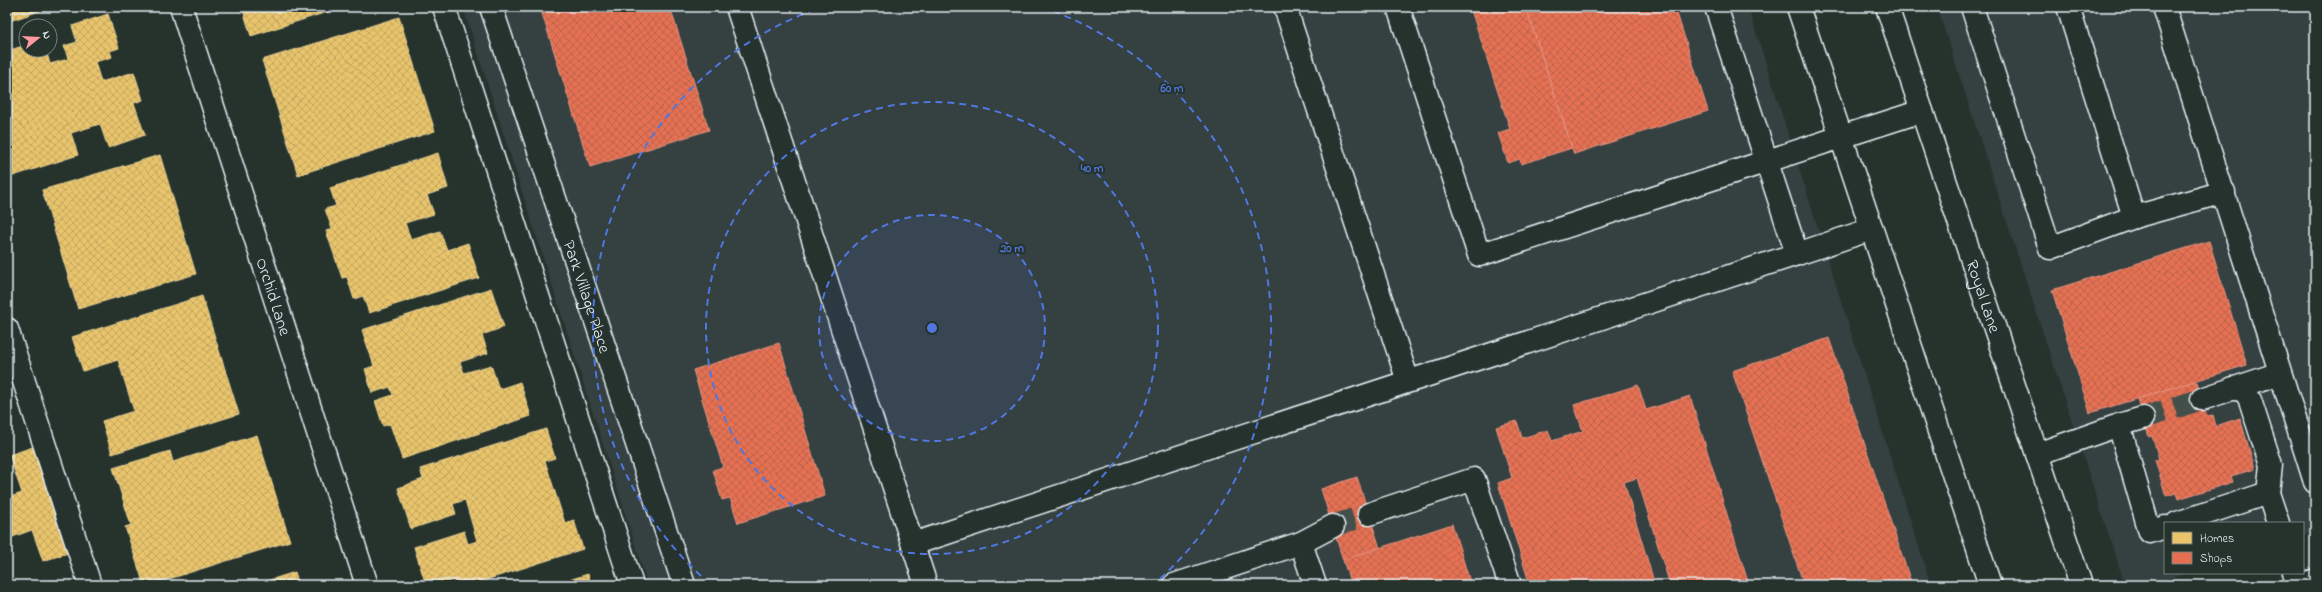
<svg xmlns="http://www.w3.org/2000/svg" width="2322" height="592" font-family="'Indie Flower',sans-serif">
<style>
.built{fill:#344040}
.homes{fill:url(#homes-cross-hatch);stroke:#e9d295}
.shops{fill:url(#shops-cross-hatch);stroke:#e79683}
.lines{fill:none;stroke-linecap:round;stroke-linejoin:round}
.minor-tunnel{stroke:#43504b;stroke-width:22;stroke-dasharray:22 11;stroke-linecap:butt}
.minor-casing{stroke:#e8f1f8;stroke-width:25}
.major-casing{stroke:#e8f1f8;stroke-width:25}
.minor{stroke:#26332d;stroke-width:22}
.major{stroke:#26332d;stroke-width:22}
.ring{fill:none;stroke:#5077e0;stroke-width:2;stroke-dasharray:7 5}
.labels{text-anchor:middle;stroke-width:4;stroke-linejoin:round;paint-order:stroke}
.street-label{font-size:17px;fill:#e8f1f8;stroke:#26332d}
.centre{fill:#5077e0;stroke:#26332d;stroke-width:2}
.ring-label{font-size:12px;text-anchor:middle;font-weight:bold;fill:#5077e0;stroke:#26332d;stroke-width:4;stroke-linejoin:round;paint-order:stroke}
</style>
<defs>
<pattern id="homes-cross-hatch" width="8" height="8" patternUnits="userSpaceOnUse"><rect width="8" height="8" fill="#e9c46a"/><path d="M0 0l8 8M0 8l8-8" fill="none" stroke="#c0a562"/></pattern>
<pattern id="shops-cross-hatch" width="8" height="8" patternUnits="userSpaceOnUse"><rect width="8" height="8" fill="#e76f51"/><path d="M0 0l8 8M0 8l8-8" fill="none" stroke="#b7634f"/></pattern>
</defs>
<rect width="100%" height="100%" fill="#26332d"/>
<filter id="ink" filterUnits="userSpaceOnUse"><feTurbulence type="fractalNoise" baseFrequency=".025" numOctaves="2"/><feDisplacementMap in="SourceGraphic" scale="8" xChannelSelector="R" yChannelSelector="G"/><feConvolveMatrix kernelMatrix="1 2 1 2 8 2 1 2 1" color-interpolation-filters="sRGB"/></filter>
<g filter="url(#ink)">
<g class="built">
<path d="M463 7H1748L1931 585H648Z"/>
<path d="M1937 7H2315V531L2303 535V523H2165V573H2187L2150 585H2125Z"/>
</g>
<g class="homes">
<path d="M7 7H51L7 22Z"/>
<path d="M242 7H343L251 36Z"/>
<path d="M108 14 119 48 110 51 112 57 95 62 101 82 134 72 143 100 134 103 145 135 108 148 100 124 71 133 78 155 7 178V51L26 45V50H46L50 64 68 59 64 46 77 42 72 26Z"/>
<path d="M399 17 435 131 298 175 262 60Z"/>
<path d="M438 153 448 188 427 195 434 214 405 223 411 240 440 231 447 250 468 243 479 278 369 313 363 296 354 299 347 277 342 278 326 231 332 229 325 209 336 206 330 188Z"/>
<path d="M160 155 196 274 78 309 42 190Z"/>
<path d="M491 288 504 327 482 335 488 353 460 362 464 373 491 365 499 389 520 382 531 416 402 459 390 424 383 426 375 401 393 395 390 387 372 393 365 369 374 366 362 330Z"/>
<path d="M202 296 239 414 112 454 102 421 134 411 118 360 83 371 72 337Z"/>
<path d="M546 429 555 458 545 461 565 523 574 520 583 549 470 585H455L454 580 437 585H426L414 547 464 531 468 544 477 541 465 500 453 504 456 514 411 529 398 488 423 479 420 469Z"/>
<path d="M257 435 290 541 150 585H144L125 527 131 525 113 468 170 451 173 462Z"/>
<path d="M36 446 71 552 43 561 32 530 7 539V498L22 493 9 455Z"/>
<path d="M295 572 299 585H254Z"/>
<path d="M588 574 591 585H553Z"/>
</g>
<g class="shops">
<path d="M540 7H670L709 130 590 167Z"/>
<path d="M1470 7H1526L1572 148 1521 164 1520 159 1508 163 1498 133 1510 129Z"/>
<path d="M1526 7H1675L1708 111 1574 154Z"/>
<path d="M2209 241 2247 365 2090 413 2052 290Z"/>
<path d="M1829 338 1912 585H1804L1732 371Z"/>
<path d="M779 343 825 496 738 523 730 498 722 500 713 470 723 467 693 370Z"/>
<path d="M2191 382H2197L2207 416 2213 415 2216 426 2240 418 2255 469 2231 476 2233 482 2178 499 2176 493 2166 496 2155 460 2159 459 2152 436 2149 437 2137 399Z"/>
<path d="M1638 385 1646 410 1690 396 1749 585H1670L1637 478 1624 482 1655 585H1530L1498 483 1512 478 1496 427 1517 421 1522 438 1548 430 1552 441 1583 431 1574 405Z"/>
<path d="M1357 477 1380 548 1343 560 1321 489Z"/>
<path d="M1452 524 1471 585H1351L1343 560Z"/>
</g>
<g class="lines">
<g class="minor-tunnel">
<path d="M2143 418 2202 399"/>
<path d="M1333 526 1369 514"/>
</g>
<defs>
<g id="minor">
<path id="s1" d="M181 7 367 585"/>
<path d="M444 7 632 585"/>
<path id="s2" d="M491 7 684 585"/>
<path d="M737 7 926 585"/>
<path d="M1285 7 1408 381"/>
<path d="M1398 7 1479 255 1841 137"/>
<path d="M1716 7 1797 254 1872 229"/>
<path d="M1972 7 2050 248 2134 217 2224 192"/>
<path d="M2068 7 2134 217"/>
<path d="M2164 7 2315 482"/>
<path d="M7 329 90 585"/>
<path d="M2233 388 2245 391 2250 400 2271 465 2268 493 2278 523"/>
<path d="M2202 399 2280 373"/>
<path d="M2119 425 2143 418"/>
<path d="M2037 454 2119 425 2150 532 2165 527"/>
<path d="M1369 514 1474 479 1510 585"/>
<path d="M2177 523 2268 493"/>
<path d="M1301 543 1333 526"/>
<path d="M913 544 1797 254"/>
<path d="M2294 573 2298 585"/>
<path d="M1174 585 1301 543 1315 585"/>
</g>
<g id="major">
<path d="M1798 7 1990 585"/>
<path id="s3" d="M1887 7 2081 585"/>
<path d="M1841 137 1922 111"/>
<path d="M2301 585 2315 580"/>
</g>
</defs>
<use href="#minor" class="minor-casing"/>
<use href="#major" class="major-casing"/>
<use href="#minor" class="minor"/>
<use href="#major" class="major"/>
</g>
</g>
<circle cx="932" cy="328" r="113" fill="#5077e0" fill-opacity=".12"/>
<g class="ring">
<circle cx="932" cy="328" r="113"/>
<circle cx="932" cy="328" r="226"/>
<path d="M710 584A339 339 0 0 1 822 7M1042 7A339 339 0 0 1 1154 584"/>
</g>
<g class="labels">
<g class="street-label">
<text dy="6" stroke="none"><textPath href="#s1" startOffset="304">Orchid Lane</textPath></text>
<text dy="6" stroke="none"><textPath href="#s2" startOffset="305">Park Village Place</textPath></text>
<text dy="6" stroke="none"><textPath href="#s3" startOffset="305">Royal Lane</textPath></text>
</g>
</g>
<circle cx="932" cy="328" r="6" class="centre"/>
<g class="ring-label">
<text x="1172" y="92">60 m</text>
<text x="1092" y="172">40 m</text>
<text x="1012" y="252">20 m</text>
</g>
<rect width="2322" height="592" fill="none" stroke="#26332d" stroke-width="24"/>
<rect x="12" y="12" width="2298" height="568" fill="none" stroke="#e8f1f8" stroke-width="1.5" filter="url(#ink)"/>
<rect x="2164" y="522" width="140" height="52" fill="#26332d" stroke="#747f7e"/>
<rect x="2172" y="532" width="20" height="12" fill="#e9c46a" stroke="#747f7e"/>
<text x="2200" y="542" font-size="12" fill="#e8f1f8">Homes</text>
<rect x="2172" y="552" width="20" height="12" fill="#e76f51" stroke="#747f7e"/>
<text x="2200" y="562" font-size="12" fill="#e8f1f8">Shops</text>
<g transform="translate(38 38) rotate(72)"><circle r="19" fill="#26332d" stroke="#747f7e"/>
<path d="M0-3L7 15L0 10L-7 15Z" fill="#ff9aa2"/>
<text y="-6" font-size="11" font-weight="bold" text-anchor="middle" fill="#e8f1f8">N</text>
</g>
</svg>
